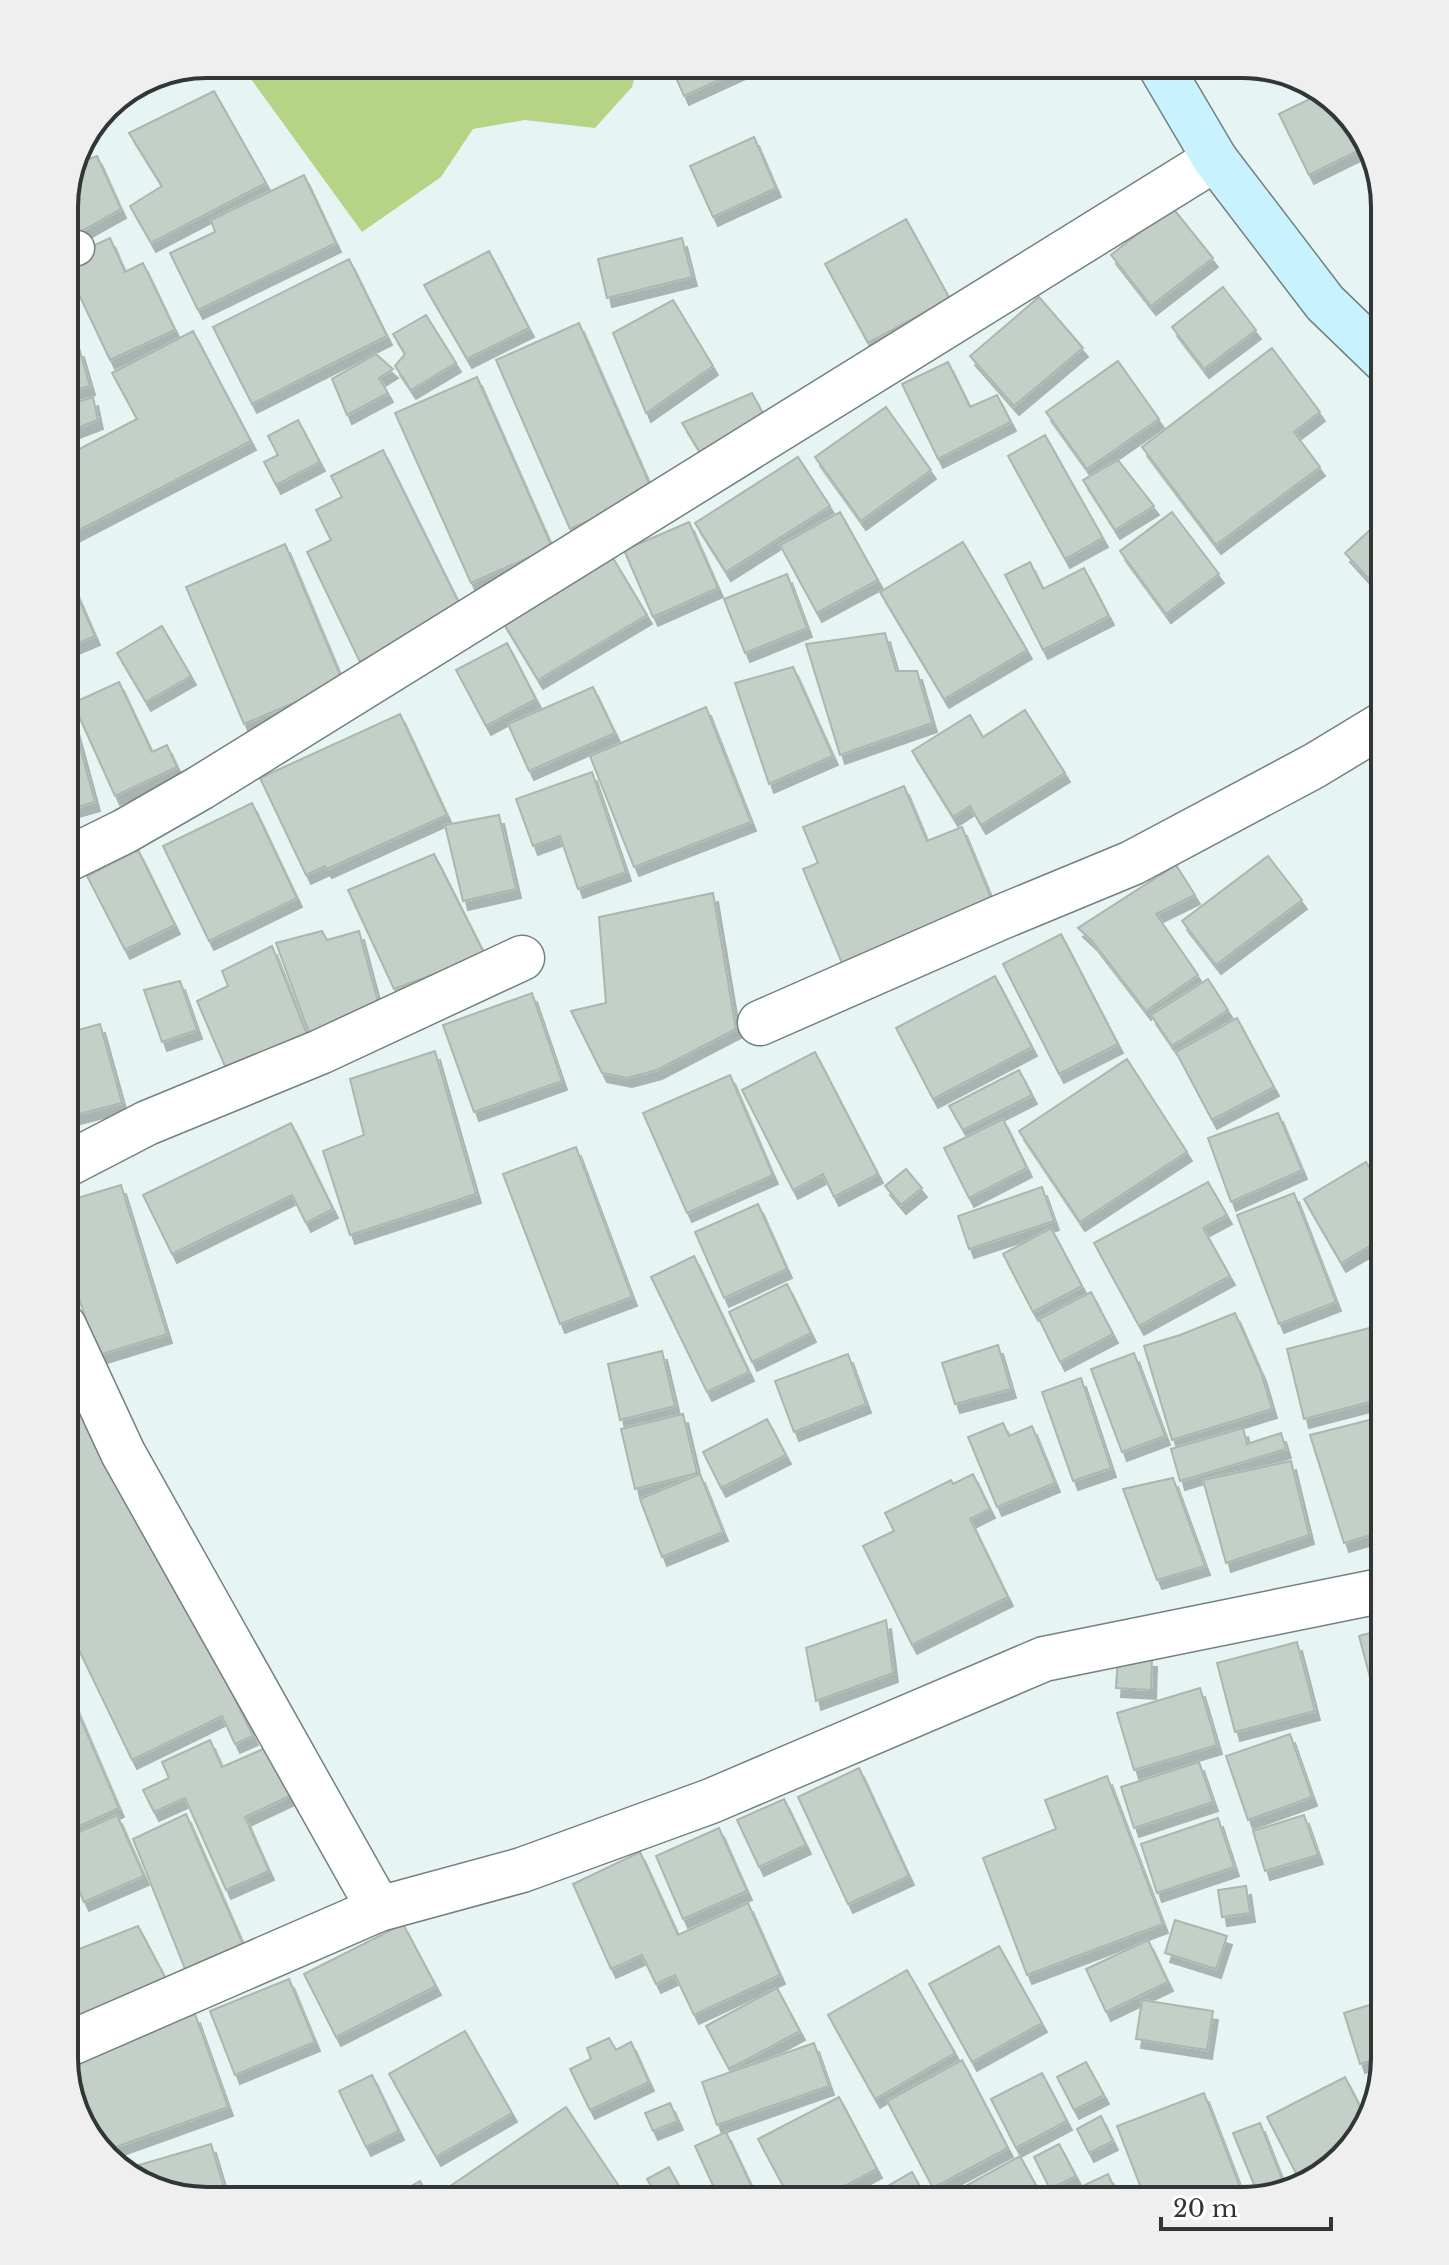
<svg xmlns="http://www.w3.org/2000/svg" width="1449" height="2265" font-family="'Libre Baskerville',serif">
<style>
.green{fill:#b6d486}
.building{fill:#c4cfc7;stroke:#acb6af;stroke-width:2;filter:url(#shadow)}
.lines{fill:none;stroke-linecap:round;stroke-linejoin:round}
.service-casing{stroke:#74817f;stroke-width:37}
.minor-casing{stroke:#74817f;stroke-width:47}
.secondary-casing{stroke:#74817f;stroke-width:47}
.service{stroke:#fff;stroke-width:34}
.minor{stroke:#fff;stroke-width:44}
.secondary{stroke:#c8f3fe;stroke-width:44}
.rim{fill:none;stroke:#313736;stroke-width:4}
</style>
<defs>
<filter id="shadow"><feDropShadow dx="5" dy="9" stdDeviation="0" flood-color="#0004"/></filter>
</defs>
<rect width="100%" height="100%" fill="#e6f5f3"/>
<path class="green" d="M240 64H638L632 87 595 128 525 120 473 129 441 177 362 232Z"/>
<g class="building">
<path d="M670 64H743L745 68 684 96Z"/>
<path d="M214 91 266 183 151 243 130 206 162 186 129 133Z"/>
<path d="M1324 92 1370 145 1309 175 1279 114Z"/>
<path d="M754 137 776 188 713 217 690 166Z"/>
<path d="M97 156 121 209 64 241V198L81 162Z"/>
<path d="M304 175 336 243 198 310 170 253 215 232 211 220Z"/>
<path d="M1172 207 1213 258 1151 306 1111 255Z"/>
<path d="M906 219 950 299 868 343 825 264Z"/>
<path d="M110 238 125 272 143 263 175 330 110 360 64 263V259Z"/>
<path d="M682 238 692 277 607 298 598 259Z"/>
<path d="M489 251 529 328 467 359 424 285Z"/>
<path d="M349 259 387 336 252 404 213 327Z"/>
<path d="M1223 287 1256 330 1204 369 1172 327Z"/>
<path d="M1039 297 1083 348 1014 406 970 356Z"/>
<path d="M673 300 713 366 646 413 613 333Z"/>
<path d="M426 315 456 363 411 390 395 366 405 354 393 334Z"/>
<path d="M579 323 653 492 570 529 496 360Z"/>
<path d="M193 331 251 441 64 538V457L137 419 112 373Z"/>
<path d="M79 348 90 386 64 393V353Z"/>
<path d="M1272 348 1320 412 1294 432 1320 467 1216 545 1142 447Z"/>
<path d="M376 354 393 369 379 378 388 393 347 415 332 379Z"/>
<path d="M1118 361 1159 419 1087 469 1046 412Z"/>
<path d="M948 362 970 407 997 395 1011 422 938 459 902 384Z"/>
<path d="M477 377 552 547 471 583 395 413Z"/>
<path d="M752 393 773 432 707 464 682 423Z"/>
<path d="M93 397 98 420 64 433V406Z"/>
<path d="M886 407 931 470 861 521 815 457Z"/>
<path d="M298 420 320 462 276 485 264 462 278 455 268 436Z"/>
<path d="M1045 435 1103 538 1065 559 1008 456Z"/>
<path d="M383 450 463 611 360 662 307 552 331 540 316 510 342 497 331 476Z"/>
<path d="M798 457 830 506 726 572 695 523Z"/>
<path d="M1118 460 1154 506 1115 530 1083 480Z"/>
<path d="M840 512 878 580 817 613 780 545Z"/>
<path d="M1172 512 1219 574 1166 614 1120 551Z"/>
<path d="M1385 516V597L1345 553Z"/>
<path d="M689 522 718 588 653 617 624 550Z"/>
<path d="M963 542 1027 650 944 699 880 592Z"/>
<path d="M285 544 343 682 244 724 186 587Z"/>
<path d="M610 553 647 615 538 680 501 619Z"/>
<path d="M1030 562 1043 589 1084 568 1109 616 1043 650 1005 575Z"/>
<path d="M787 574 807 628 745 653 724 599Z"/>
<path d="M71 581 95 636 74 645 64 627V584Z"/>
<path d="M162 626 191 676 146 702 117 653Z"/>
<path d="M885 633 896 671H917L932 723 840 755 806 644Z"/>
<path d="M507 643 536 699 486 726 456 670Z"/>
<path d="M793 667 833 756 769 784 735 683Z"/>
<path d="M119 682 152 752 167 745 177 767 115 796 73 703Z"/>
<path d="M593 687 615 733 529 771 508 724Z"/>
<path d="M64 688 95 802 64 811Z"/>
<path d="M706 707 751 822 634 867 590 756Z"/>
<path d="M1025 710 1065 773 981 825 970 806 953 817 912 751 970 715 983 737Z"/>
<path d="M400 714 447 815 327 869 325 866 306 875 260 778Z"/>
<path d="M592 772 626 872 578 889 560 836 533 846 516 799Z"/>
<path d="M904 786 927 841 962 827 994 905 844 968 803 869 818 863 803 827Z"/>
<path d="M252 803 297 898 209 941 163 846Z"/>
<path d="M499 815 516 889 463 901 445 825Z"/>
<path d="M138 850 175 925 125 950 87 876Z"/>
<path d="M434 854 485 955 394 989 348 890Z"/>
<path d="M1268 856 1302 900 1216 965 1182 921Z"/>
<path d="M1176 865 1195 895 1156 914 1198 975 1146 1011 1092 941 1078 928Z"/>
<path d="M713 893 736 1029 657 1070 627 1078 602 1073 571 1011 606 1003 599 917Z"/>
<path d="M322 931 327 940 359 931 382 1017 311 1038 276 943Z"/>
<path d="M1061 934 1118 1044 1059 1074 1003 964Z"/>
<path d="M272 946 308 1037 227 1071 197 1001 228 986 222 971Z"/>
<path d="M995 976 1032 1047 933 1099 896 1028Z"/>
<path d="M1208 979 1228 1010 1172 1046 1151 1015Z"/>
<path d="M180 981 197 1030 162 1042 144 990Z"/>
<path d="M532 993 562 1081 474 1112 443 1025Z"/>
<path d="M1237 1018 1274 1087 1212 1120 1176 1052Z"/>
<path d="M100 1024 122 1103 64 1118V1034Z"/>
<path d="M435 1051 476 1194 350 1235 323 1151 364 1135 350 1079Z"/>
<path d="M815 1052 878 1174 834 1197 823 1174 793 1190 742 1090Z"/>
<path d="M1127 1059 1187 1152 1080 1222 1019 1131Z"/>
<path d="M1019 1070 1032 1095 963 1130 949 1106Z"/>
<path d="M730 1075 773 1175 687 1213 643 1113Z"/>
<path d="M1278 1113 1302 1170 1231 1202 1208 1138Z"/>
<path d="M1003 1119 1027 1168 969 1198 944 1148Z"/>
<path d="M291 1123 333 1209 306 1223 292 1195 172 1254 143 1195Z"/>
<path d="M576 1147 632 1297 560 1324 503 1174Z"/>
<path d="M1366 1162 1385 1195V1237L1341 1263 1304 1199Z"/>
<path d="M906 1169 922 1188 901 1205 885 1186Z"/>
<path d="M1208 1182 1227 1215 1203 1228 1230 1276 1139 1326 1094 1243Z"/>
<path d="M121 1185 167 1334 83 1360 72 1323 86 1320 64 1251V1202Z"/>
<path d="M1042 1187 1054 1221 969 1249 958 1216Z"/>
<path d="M1294 1193 1336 1302 1279 1324 1237 1215Z"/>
<path d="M758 1204 787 1269 724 1298 695 1232Z"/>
<path d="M1051 1228 1082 1286 1033 1312 1003 1254Z"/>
<path d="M694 1256 749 1372 707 1392 651 1277Z"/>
<path d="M787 1284 811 1333 752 1362 729 1312Z"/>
<path d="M1091 1292 1113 1334 1060 1362 1039 1319Z"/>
<path d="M1235 1313 1261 1372 1272 1409 1172 1440 1144 1346 1180 1335Z"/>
<path d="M1385 1324V1398L1304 1419 1287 1349Z"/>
<path d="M64 1342 253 1736 235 1744 222 1716 132 1760 64 1619V1439L69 1437 64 1427Z"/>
<path d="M998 1345 1011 1389 955 1404 942 1363Z"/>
<path d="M662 1351 675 1406 620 1420 608 1364Z"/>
<path d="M1134 1353 1165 1436 1122 1452 1091 1369Z"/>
<path d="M848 1354 866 1404 794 1432 775 1381Z"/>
<path d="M1081 1378 1111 1468 1073 1481 1042 1392Z"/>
<path d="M683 1414 697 1473 635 1489 621 1429Z"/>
<path d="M1385 1416V1531L1344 1543 1310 1435Z"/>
<path d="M767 1419 786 1455 721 1488 703 1452Z"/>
<path d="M1003 1423 1009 1436 1032 1426 1055 1483 997 1507 968 1437Z"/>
<path d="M1243 1428 1247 1444 1281 1433 1286 1449 1180 1481 1171 1449Z"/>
<path d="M1291 1461 1309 1535 1226 1563 1203 1480Z"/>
<path d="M700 1474 723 1532 662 1557 640 1499Z"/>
<path d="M973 1474 990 1509 970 1519 1008 1597 912 1645 863 1546 894 1531 885 1513 951 1480 953 1484Z"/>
<path d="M1173 1478 1205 1566 1157 1580 1123 1489Z"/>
<path d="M886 1620 893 1673 816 1701 806 1648Z"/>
<path d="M1385 1629V1734L1359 1636Z"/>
<path d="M1297 1642 1315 1711 1235 1732 1217 1663Z"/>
<path d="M1118 1657 1152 1658 1151 1690 1116 1688Z"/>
<path d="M64 1680 119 1808 64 1833Z"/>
<path d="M1200 1688 1217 1745 1134 1770 1117 1713Z"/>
<path d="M1290 1734 1312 1797 1248 1820 1226 1756Z"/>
<path d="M210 1740 222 1767 270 1746 292 1795 245 1817 269 1871 226 1890 185 1798 154 1812 143 1790 169 1778 162 1762Z"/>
<path d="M1199 1762 1213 1802 1134 1828 1121 1787Z"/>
<path d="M859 1768 909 1876 848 1904 798 1797Z"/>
<path d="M1107 1776 1163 1924 1027 1975 983 1858 1056 1829 1045 1800Z"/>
<path d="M784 1799 806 1845 759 1867 737 1820Z"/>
<path d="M186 1814 246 1951 187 1974 133 1839Z"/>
<path d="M117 1815 144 1876 84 1902 64 1857V1839Z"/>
<path d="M1304 1815 1318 1855 1265 1871 1253 1831Z"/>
<path d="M1218 1818 1234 1867 1157 1893 1141 1844Z"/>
<path d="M719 1828 747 1891 683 1919 656 1856Z"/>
<path d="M640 1852 678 1935 748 1903 780 1975 694 2015 675 1975 656 1984 642 1955 611 1969 573 1884Z"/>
<path d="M1246 1886 1250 1913 1222 1917 1218 1890Z"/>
<path d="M1175 1920 1227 1936 1216 1969 1165 1953Z"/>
<path d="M403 1924 436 1986 336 2037 304 1974Z"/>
<path d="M138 1926 167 1981 64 2026V1955Z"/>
<path d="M1148 1940 1168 1982 1106 2012 1086 1969Z"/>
<path d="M999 1946 1042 2023 972 2062 929 1984Z"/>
<path d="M907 1970 955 2053 875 2099 828 2015Z"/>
<path d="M289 1979 315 2042 235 2075 210 2011Z"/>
<path d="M777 1988 800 2031 729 2069 706 2026Z"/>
<path d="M1142 2000 1213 2011 1207 2050 1136 2039Z"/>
<path d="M1385 2000V2057L1360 2064 1344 2013Z"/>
<path d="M195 2014 228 2107 105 2151 91 2135 65 2060Z"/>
<path d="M465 2031 512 2113 436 2157 389 2074Z"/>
<path d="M609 2038 616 2050 631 2042 649 2082 590 2110 570 2069 591 2059 587 2048Z"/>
<path d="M814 2043 829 2086 717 2125 702 2082Z"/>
<path d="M962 2060 1008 2148 933 2188 887 2101Z"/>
<path d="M1086 2062 1104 2095 1074 2110 1057 2077Z"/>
<path d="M1042 2073 1067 2121 1016 2148 991 2099Z"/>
<path d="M372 2075 399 2131 366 2147 339 2091Z"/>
<path d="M1345 2077 1368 2122 1366 2130 1303 2187 1267 2117Z"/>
<path d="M1204 2093 1245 2200 1146 2201 1117 2126Z"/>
<path d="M839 2097 877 2169 816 2201H791L758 2139Z"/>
<path d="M670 2103 678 2121 653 2131 645 2113Z"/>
<path d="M566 2107 629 2201H445L440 2193Z"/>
<path d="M1101 2116 1113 2141 1089 2153 1077 2129Z"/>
<path d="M1260 2123 1283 2182 1257 2192 1233 2133Z"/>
<path d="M726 2132 752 2187 720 2201 695 2146Z"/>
<path d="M211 2144 228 2201H198L128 2177 122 2170Z"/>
<path d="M1059 2144 1076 2176 1050 2189 1034 2157Z"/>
<path d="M1020 2156 1039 2191 1022 2201H954L951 2194Z"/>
<path d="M669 2167 687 2201H659L647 2179Z"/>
<path d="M912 2172 928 2201H862Z"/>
<path d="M1108 2174 1120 2201H1051Z"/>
<path d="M420 2181 431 2201H385Z"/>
</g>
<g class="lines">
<defs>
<path id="service" d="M64 253 77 248"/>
<g id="minor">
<path d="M64 861 125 831 200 788 1215 159"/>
<path d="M760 1023 999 918 1132 863 1314 766 1385 723"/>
<path d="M64 1166 147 1123 320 1052 522 958"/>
<path d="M64 1326 123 1453 379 1909"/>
<path d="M64 2046 379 1909 522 1870 711 1801 1044 1659 1385 1590"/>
</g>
<path id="secondary" d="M1159 64 1215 159 1325 303 1385 361"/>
</defs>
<use href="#service" class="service-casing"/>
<use href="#minor" class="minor-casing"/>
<use href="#secondary" class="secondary-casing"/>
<use href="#service" class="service"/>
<use href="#minor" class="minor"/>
<use href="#secondary" class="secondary"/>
</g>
<path d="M0 0H1449V2265H0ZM207 78H1242A129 129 0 0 1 1371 207V2058A129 129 0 0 1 1242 2187H207A129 129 0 0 1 78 2058V207A129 129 0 0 1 207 78Z" fill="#efefef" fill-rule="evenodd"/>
<path class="rim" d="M207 78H1242A129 129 0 0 1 1371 207V2058A129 129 0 0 1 1242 2187H207A129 129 0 0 1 78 2058V207A129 129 0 0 1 207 78Z"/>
<path d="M1161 2217v12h170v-12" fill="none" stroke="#313736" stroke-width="4"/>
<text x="1173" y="2217" font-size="24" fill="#313736" stroke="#ffffff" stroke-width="6" paint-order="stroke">20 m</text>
</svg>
